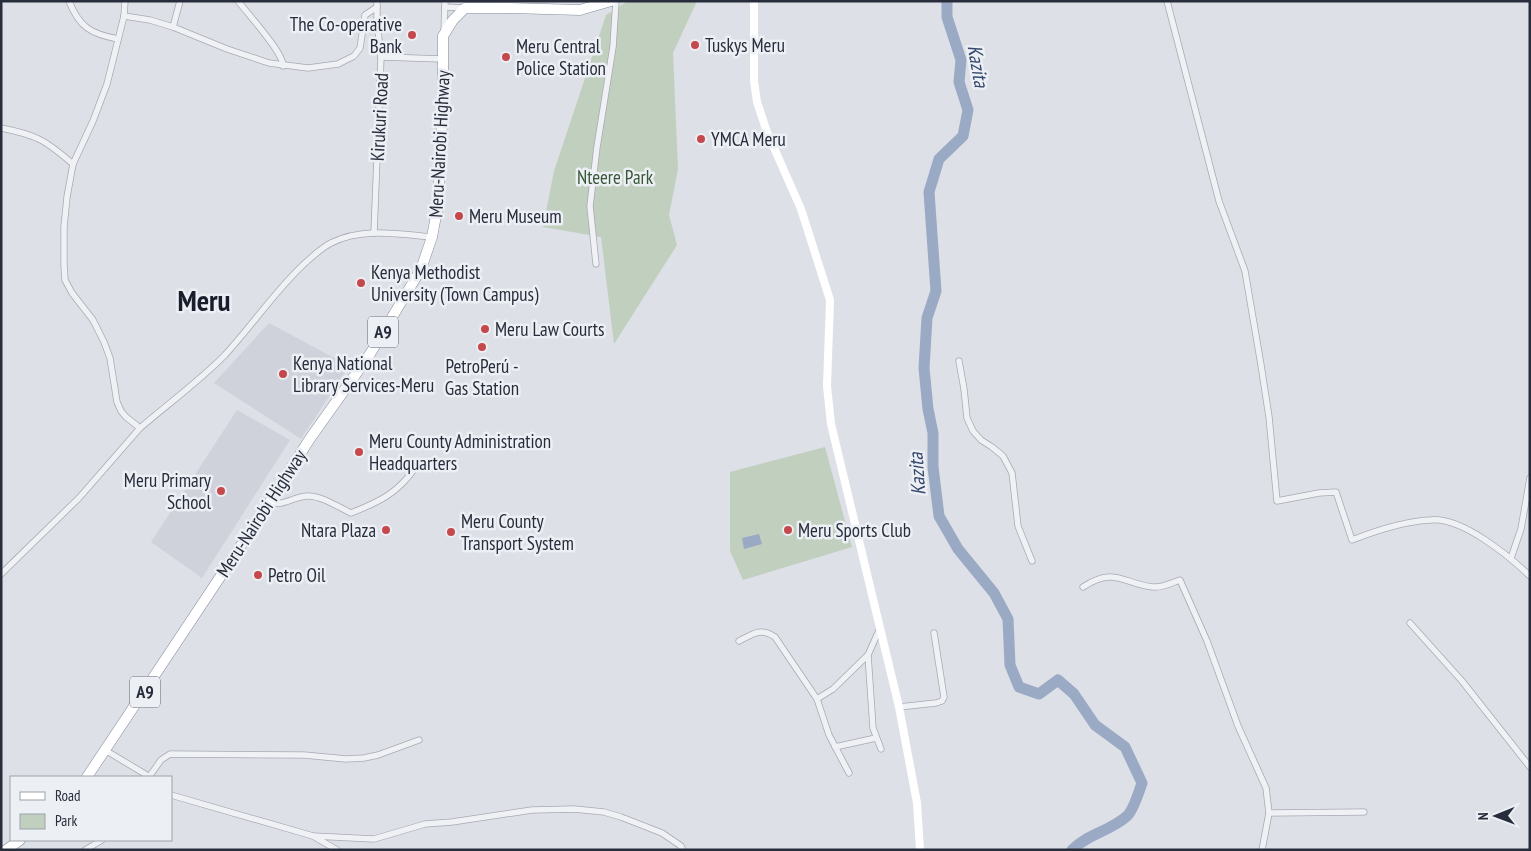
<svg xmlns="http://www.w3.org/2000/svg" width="1531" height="851" font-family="'PT Sans Narrow',sans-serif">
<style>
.built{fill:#cfd2db}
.green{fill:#c1cfbf}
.water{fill:#9aa9c4}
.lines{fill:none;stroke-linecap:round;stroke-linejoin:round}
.river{stroke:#9aa9c4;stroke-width:11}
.street-casing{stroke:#a7aab3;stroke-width:7}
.highway-casing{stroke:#858c9c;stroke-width:11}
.street{stroke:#f0f1f5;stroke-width:5.5}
.secondary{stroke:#fff;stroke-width:8}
.highway{stroke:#fff;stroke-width:10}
.poi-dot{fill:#c5484c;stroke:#eceff4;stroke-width:2}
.labels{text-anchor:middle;stroke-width:5;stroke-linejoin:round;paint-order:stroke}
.shield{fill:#eceff4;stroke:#636773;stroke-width:1}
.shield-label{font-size:18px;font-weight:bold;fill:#282d3c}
.poi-label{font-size:19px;fill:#282d3c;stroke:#eceff4;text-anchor:start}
.street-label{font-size:19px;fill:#282d3c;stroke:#eceff4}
.park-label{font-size:19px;fill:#385736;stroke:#eceff4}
.water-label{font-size:20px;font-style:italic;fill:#34476d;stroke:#eceff4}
.town-label{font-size:29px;font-weight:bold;fill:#1a1e2c;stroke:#eceff4}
</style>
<rect width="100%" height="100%" fill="#dde0e6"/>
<g class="built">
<path d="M269 323 349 366 301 439 214 383Z"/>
<path d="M237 410 290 440 202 578 151 542Z"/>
</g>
<g class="green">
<path d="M628 1H697L673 53 678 169 669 215 677 245 614 344 601 237 543 227 554 171 606 15Z"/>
<path d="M825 447 852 547 743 580 730 551V472Z"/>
</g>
<path class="water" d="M759 534 762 544 744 549 742 538Z"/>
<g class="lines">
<path class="river" d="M947 1V17L961 60 959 82 968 110 963 136 939 159 929 192 936 291 927 318 924 368 928 409 933 433V467L939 516 958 549 994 593 1008 619 1010 665 1019 687 1039 694 1058 680 1074 694 1095 725 1125 747 1142 783C1139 792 1133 811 1127 816 1111 831 1087 834 1072 850"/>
<defs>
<g id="street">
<path d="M69 1C79 27 91 34 118 39"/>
<path d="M125 1 124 16 107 84 93 121 73 164 67 197 64 227V265L65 280 72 293 93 320 104 342 110 358 117 402 121 411 126 417 140 428C168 404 198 382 224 356 252 326 274 292 304 264 312 257 321 248 331 243 362 227 400 234 432 237"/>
<path d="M238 1C247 13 284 53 283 66"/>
<path d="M1167 1 1219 201 1245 271 1261 365 1269 417 1277 501 1319 493 1336 492 1352 540C1375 531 1406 521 1431 520 1462 517 1509 556 1530 576"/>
<path d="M445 7 465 8"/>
<path d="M124 16 150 20 173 27 227 49 269 63 308 68 338 64 354 56 360 48 365 15 377 7"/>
<path d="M173 27 180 1"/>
<path d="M444 32 445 1"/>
<path d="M381 57 443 59"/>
<path d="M1 128C37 135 45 140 73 164"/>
<path d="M374 233 381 57 377 22V1"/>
<path d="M596 264 590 206 597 147 613 47 616 1"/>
<path d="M959 361 964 389 967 418 973 431 981 440 992 447 1003 456 1012 473 1018 526 1032 561"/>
<path d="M270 502C284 507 294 496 308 496 322 496 338 507 351 513 379 502 398 493 415 468"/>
<path d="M1511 558 1521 529 1530 478"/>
<path d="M1 574 79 498 140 428"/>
<path d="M1083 587C1115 566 1123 584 1153 587 1163 588 1171 583 1180 580L1207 641 1238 726 1266 788 1269 813 1262 850"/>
<path d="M1410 623 1462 681 1530 767"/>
<path d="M739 641C753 634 760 627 775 637L817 699"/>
<path d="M868 655 873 728 881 749"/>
<path d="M899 707 936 703 942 701 944 697 934 633"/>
<path d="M835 747 876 738"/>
<path d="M105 750 150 777"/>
<path d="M849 773 829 735 817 699 833 689 868 655 880 628"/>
<path d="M149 777 161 760 170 754 304 755 346 759 364 758 378 755 419 740"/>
<path d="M171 795 313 836 337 850"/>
<path d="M1269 813 1364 812"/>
<path d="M313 836 374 839 425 824 452 822 532 810 574 809 604 812 621 817 662 833 681 846 683 850"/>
<path d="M85 850 102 840"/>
</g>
<g id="highway">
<path d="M87 777 270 502 309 440 370 354 421 269 432 237 438 205 443 103V36L453 20 465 8H510L580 10 611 1"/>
<path d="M6 850 20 840"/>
</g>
</defs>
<use href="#street" class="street-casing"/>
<use href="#highway" class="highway-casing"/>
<use href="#street" class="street"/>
<path class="secondary" d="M754 1V81L757 102 767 132 801 209 830 300 827 386 831 424 899 707 917 803 920 850"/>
<use href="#highway" class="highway"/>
</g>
<g class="poi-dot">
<circle cx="412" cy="35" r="5"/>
<circle cx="695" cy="45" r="5"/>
<circle cx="506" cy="57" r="5"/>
<circle cx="701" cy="139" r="5"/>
<circle cx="459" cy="216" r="5"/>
<circle cx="361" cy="283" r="5"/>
<circle cx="485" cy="329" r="5"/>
<circle cx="482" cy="347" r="5"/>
<circle cx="283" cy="374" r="5"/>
<circle cx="359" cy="452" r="5"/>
<circle cx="221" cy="491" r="5"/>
<circle cx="386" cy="530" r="5"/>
<circle cx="788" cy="530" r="5"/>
<circle cx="451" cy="532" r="5"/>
<circle cx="258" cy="575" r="5"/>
</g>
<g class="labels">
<g class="shield">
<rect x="368" y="316.5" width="30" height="31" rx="4"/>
<rect x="130" y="676.5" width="30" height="31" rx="4"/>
</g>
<g class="shield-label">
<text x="383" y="338">A9</text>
<text x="145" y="698">A9</text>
</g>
<g class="poi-label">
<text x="402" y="31" text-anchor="end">The Co-operative<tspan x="402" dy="22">Bank</tspan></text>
<text x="705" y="52">Tuskys Meru</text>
<text x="516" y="53">Meru Central<tspan x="516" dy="22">Police Station</tspan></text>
<text x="711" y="146">YMCA Meru</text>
<text x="469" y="223">Meru Museum</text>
<text x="371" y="279">Kenya Methodist<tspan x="371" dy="22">University (Town Campus)</tspan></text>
<text x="495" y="336">Meru Law Courts</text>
<text x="293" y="370">Kenya National<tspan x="293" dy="22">Library Services-Meru</tspan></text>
<text x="482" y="373" text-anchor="middle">PetroPerú -<tspan x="482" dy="22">Gas Station</tspan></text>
<text x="369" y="448">Meru County Administration<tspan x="369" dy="22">Headquarters</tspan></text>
<text x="211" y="487" text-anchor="end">Meru Primary<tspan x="211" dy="22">School</tspan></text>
<text x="461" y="528">Meru County<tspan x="461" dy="22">Transport System</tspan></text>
<text x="376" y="537" text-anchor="end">Ntara Plaza</text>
<text x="798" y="537">Meru Sports Club</text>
<text x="268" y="582">Petro Oil</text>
</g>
<g class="street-label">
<text transform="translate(379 117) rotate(-87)" y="7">Kirukuri Road</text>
<text transform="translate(439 144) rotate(-87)" y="7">Meru-Nairobi Highway</text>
<text transform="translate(261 513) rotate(-57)" y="7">Meru-Nairobi Highway</text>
</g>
<g class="park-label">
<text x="615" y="184">Nteere Park</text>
</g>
<g class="water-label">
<text transform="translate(978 66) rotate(80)" y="7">Kazita</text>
<text transform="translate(917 474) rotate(-94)" y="7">Kazita</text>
</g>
<g class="town-label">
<text x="204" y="311">Meru</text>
</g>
</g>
<rect width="1531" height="851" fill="none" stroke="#282d3c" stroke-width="5"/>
<rect x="10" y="776" width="162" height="65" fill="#eceff4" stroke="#9ea1aa"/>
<rect x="20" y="792" width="25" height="8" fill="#ffffff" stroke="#9ea1aa"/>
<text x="55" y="801" font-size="15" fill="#282d3c">Road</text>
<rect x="20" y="814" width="25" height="15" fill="#c1cfbf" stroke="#9ea1aa"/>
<text x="55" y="826" font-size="15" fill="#282d3c">Park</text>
<g transform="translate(1496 816) rotate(269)" stroke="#eceff4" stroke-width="4" paint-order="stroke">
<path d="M0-4L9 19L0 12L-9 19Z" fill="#282d3c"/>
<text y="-8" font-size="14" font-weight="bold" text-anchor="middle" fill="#282d3c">N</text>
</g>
</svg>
